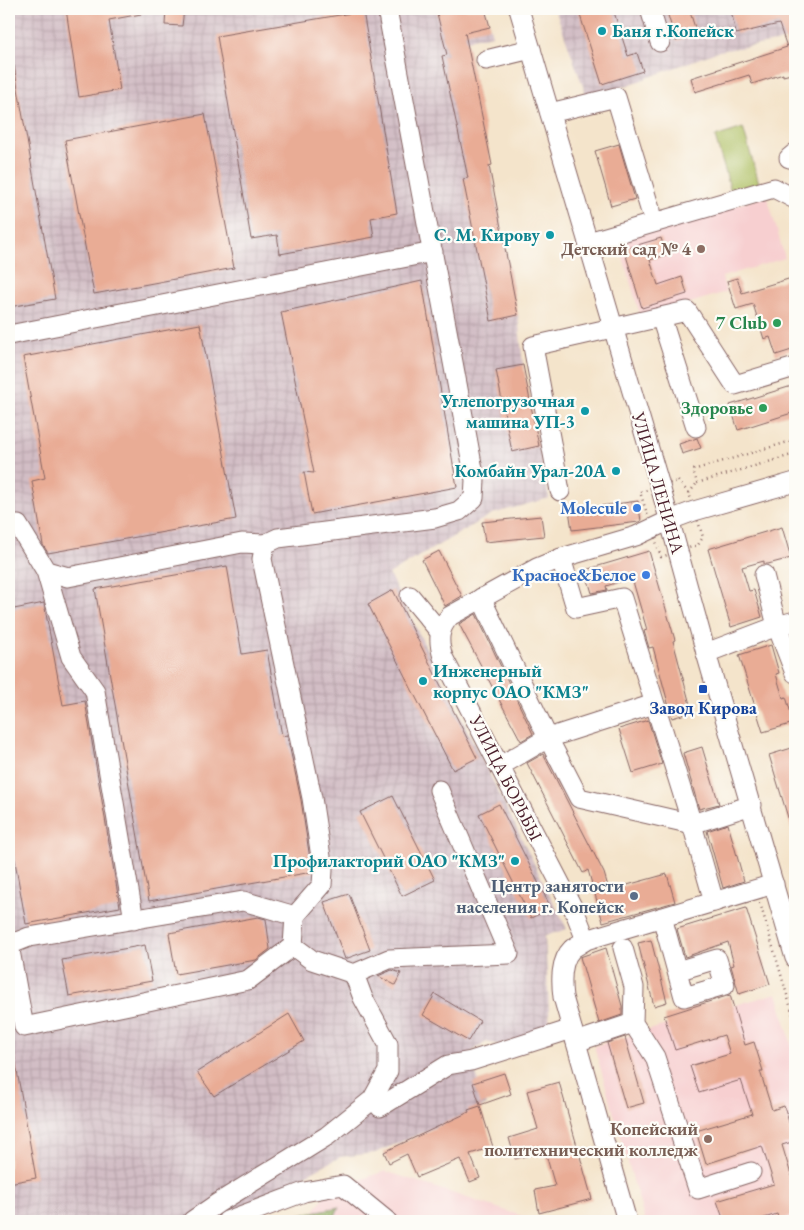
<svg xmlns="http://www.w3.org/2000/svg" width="804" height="1230" font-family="'EB Garamond',serif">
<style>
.built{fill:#f7cfd0}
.industrial{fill:url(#industrial-grid)}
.forest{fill:url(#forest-firs);stroke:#6a6242}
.pitch{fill:#aebf63;stroke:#7c6f47}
.building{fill:#e9ac95}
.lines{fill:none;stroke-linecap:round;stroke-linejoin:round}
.minor-casing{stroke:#866463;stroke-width:21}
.path{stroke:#866463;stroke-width:2.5;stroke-dasharray:1 4;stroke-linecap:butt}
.minor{stroke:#fff;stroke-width:19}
.culture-dot{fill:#0f9aa8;stroke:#fdfcf7;stroke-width:2}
.education-dot{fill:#8d6e63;stroke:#fdfcf7;stroke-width:2}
.leisure-dot{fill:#2e9e5b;stroke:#fdfcf7;stroke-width:2}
.shop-dot{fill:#3f7fe0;stroke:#fdfcf7;stroke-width:2}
.transit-dot{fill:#1a4fb4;stroke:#fdfcf7;stroke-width:2}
.service-dot{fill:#5c6f8a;stroke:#fdfcf7;stroke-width:2}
.labels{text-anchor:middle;stroke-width:4.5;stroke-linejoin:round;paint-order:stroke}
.culture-label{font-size:18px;font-weight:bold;fill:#0d838f;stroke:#fdfcf7;text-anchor:end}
.education-label{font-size:18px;font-weight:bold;fill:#785e54;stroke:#fdfcf7;text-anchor:end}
.leisure-label{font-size:18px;font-weight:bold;fill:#27864d;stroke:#fdfcf7;text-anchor:end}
.street-label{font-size:18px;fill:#4a1f2b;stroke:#fdfcf7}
.shop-label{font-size:18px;font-weight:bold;fill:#366cbe;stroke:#fdfcf7;text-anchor:end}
.transit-label{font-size:18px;font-weight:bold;fill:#164399;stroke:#fdfcf7}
.service-label{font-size:18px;font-weight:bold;fill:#4e5e75;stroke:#fdfcf7;text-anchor:end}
</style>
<defs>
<pattern id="industrial-grid" width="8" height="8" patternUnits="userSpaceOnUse" patternTransform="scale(1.25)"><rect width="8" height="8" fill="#d2bdc5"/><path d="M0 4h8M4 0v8" fill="none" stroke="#b6a2a9"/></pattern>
<pattern id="forest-firs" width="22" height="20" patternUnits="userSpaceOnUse" patternTransform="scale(1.25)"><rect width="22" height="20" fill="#8aa659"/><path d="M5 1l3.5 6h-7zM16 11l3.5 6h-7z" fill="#73874a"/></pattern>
</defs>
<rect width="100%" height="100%" fill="#fdfcf7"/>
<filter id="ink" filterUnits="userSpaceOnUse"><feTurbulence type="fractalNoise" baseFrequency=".02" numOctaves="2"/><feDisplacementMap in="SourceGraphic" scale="10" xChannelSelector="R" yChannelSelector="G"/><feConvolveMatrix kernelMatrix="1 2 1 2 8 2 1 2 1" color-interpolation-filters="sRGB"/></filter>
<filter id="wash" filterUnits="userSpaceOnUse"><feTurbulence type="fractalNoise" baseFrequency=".0096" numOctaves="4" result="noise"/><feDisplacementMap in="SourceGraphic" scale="20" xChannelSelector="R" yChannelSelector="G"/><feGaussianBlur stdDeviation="1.12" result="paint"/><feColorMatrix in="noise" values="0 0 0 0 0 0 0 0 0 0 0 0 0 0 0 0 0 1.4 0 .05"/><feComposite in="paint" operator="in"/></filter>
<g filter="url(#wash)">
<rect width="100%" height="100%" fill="#f4e4cb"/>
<g class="built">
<path d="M767 196 785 258 722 277 726 292 641 318 618 240Z"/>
<path d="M777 993 795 1057V1221H645L594 1046Z"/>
<path d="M385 1171 525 1217 526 1221H307L328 1191Z"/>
</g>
<g class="industrial">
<path d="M9 9H485L492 35 467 40 518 315 523 365 549 498 492 514 389 574 567 929 545 936 550 1030 500 1045 486 1042 469 1054 487 1105 375 1153 340 1157 217 1221H9Z"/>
<path d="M555 9H795V39L719 51 588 100Z"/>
</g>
<path class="forest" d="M339 1207 333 1221H261H262Z"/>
<path class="pitch" d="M743 128 759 183 731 191 715 137Z"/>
<g id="blocks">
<g class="building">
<path d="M66 9H140L141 14 109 20 120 90 79 97Z"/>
<path d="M166 9H184L182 26 165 25Z"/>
<path d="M436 9H485L490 27 465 33 492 165 489 166 518 315 491 321 463 179 468 178 442 56 447 55Z"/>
<path d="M578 9H613L628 56 637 53 643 71 602 84Z"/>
<path d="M666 9H689L697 34 676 41Z"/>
<path d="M737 9H795V29L791 30 795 45V73L783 76V74L752 84 749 75 695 92 691 78 787 47 779 24 736 34 731 10Z"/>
<path d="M363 11 397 213 371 218 374 237 280 254 277 235 251 239 217 36Z"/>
<path d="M14 66 55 299 9 307V67Z"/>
<path d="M205 114 234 268 94 294 65 140Z"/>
<path d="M619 144 635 199 611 206 595 151Z"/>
<path d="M661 238 666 255 650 260 658 285 682 277 687 294 642 308 624 249Z"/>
<path d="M795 277V349L776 355 770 337 764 339 753 304 736 309 727 281 737 278 742 293Z"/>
<path d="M422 281 457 487 312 514 304 472 314 473 281 312Z"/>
<path d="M200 324 236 519 48 553 43 545 32 481 45 478 23 357Z"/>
<path d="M523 365 539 446 512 452 496 370Z"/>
<path d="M795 385V412L738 430 730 405Z"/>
<path d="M697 438 701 448 682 454 679 444Z"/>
<path d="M638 501 641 521 639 522 572 530 569 510Z"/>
<path d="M541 516 544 536 485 542 482 522Z"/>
<path d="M782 527 791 558 768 564H764V561L742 567 749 591 754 590 762 617 731 627 708 549Z"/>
<path d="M439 551 462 596 445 606 422 560Z"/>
<path d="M649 551 675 640 673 641 692 712 672 718 653 647 649 648 644 631 647 630 632 578 606 586 607 590 592 593 585 570Z"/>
<path d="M227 566 242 654 267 650 282 736 287 735 301 800 312 872 149 901 95 589Z"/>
<path d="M393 590 477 758 453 770 368 604Z"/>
<path d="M44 603 63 705 85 701 120 907 26 924 9 827V610Z"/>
<path d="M476 614 533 734 521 741 459 624Z"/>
<path d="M771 645 779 673 776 674 783 698 786 697 794 723 763 732 739 655Z"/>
<path d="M648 720 662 764 633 773 619 729Z"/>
<path d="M702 747 719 804 699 809 683 753Z"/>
<path d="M795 747V834H793L769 755Z"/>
<path d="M543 754 604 873 609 890 667 874 675 902 603 922 588 870 583 873 527 763Z"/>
<path d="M393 796 435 880 402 896 360 812Z"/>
<path d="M499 804 551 908 531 918 479 814Z"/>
<path d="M728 824 744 881 723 888 707 831Z"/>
<path d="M349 894 370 950 345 959 324 902Z"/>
<path d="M746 908 770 984 739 994 731 966 734 965 728 942 685 957 677 929Z"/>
<path d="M258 917 266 919 270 949 256 960 176 974 169 933Z"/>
<path d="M651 940 667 1002 654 1006 638 943Z"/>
<path d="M145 945 152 981 69 996 62 960Z"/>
<path d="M606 948 622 1006V1015L599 1023 580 957Z"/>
<path d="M392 970 401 973 395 985 378 976Z"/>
<path d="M435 994 480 1021 468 1041 423 1015Z"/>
<path d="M730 995 745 1045 754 1042 763 1071H760L772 1110 784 1106 795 1141 782 1145 795 1188V1215L779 1220 777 1214 755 1221H724L717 1201 774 1184 762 1146 706 1164 696 1131 752 1114 741 1080 699 1093 690 1066 730 1054 724 1035 675 1050 664 1016Z"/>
<path d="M289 1014 304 1041 214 1096 197 1072Z"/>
<path d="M625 1037 644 1103 626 1108 607 1043Z"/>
<path d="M14 1054 36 1178 9 1183V1055Z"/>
<path d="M504 1073 511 1094 480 1105 473 1083Z"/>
<path d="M559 1082 592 1199 539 1213 535 1190 555 1186 545 1151 515 1159 509 1138 538 1129 527 1091Z"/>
<path d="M480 1106 493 1147 470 1154 480 1178 470 1182 460 1159 417 1177 407 1154 389 1163 384 1152 469 1112 468 1110Z"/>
</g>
</g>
</g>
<g filter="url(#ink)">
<use href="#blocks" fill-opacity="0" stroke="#866463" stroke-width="1"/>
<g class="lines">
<defs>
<g id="minor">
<path d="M519 9 660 486 706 653 795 958"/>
<path d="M650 9 660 42"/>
<path d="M486 60 531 49"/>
<path d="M550 113 616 97 650 209"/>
<path d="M789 158 795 153"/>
<path d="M588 242 774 188 793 198 795 197"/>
<path d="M661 317 696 427"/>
<path d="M9 335 433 252"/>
<path d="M560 491 533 346 687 311 735 385 795 367"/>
<path d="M9 525H18L46 571 68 577 242 543 265 544"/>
<path d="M561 558 576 608 622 598 692 824 714 902"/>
<path d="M46 571 71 657 95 691 134 920"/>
<path d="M410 596 440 632"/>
<path d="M481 598 548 738 579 798 692 824 752 805"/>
<path d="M795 621 777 626 795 673"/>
<path d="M706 653 777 626 764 575"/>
<path d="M500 766 548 738 654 704"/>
<path d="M243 901 295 916 293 946 248 980 24 1027 9 945 29 937Z"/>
<path d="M295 916 322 885 323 870 312 798 262 559 265 544 278 538 435 518 459 511 474 498 475 480 387 9"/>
<path d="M662 917 684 997 725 985 717 959 677 971"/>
<path d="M586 940 575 912 443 657C438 641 438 629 450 616L537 568 561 558 636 536 670 520 694 511 795 482"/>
<path d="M623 948 634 987 633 1023 655 1057 698 1189 751 1172"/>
<path d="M354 974 389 959 509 954 439 790"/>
<path d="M576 1042 633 1023"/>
<path d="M380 1107 448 1065 471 1061 572 1029"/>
<path d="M192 1221 218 1203 327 1136 372 1100 388 1071V1044L363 998 354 974 312 960 293 946"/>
<path d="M227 1221 304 1192 343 1185 387 1221"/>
<path d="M627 1221 563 997C561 981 560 961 572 949 576 946 582 943 586 940L774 884"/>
</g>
</defs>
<use href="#minor" class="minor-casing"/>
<g class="path">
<path d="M795 440 693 470 697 483 795 454"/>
<path d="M678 481 689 493 703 537 698 545 661 557 640 492Z"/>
<path d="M689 493 697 483"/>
<path d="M760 903 795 1022"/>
</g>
<use href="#minor" class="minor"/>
</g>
</g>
<g class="culture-dot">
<circle cx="602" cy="31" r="5"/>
<circle cx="550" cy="235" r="5"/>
<circle cx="585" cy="411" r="5"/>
<circle cx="616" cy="471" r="5"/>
<circle cx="423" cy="681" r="5"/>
<circle cx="515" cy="861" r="5"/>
</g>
<g class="education-dot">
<circle cx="701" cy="249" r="5"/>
<circle cx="708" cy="1139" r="5"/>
</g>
<g class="leisure-dot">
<circle cx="777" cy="323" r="5"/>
<circle cx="763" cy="408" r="5"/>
</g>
<g class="shop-dot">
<circle cx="637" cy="508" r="5"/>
<circle cx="646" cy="575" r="5"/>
</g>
<rect class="transit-dot" x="698" y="684" width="10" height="10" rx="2.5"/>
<circle class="service-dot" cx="634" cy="896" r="5"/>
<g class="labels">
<g class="culture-label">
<text x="612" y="37" text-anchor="start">Баня г.Копейск</text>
<text x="540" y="241">С. М. Кирову</text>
<text x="575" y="407">Углепогрузочная<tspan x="575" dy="21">машина УП-3</tspan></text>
<text x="606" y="477">Комбайн Урал-20А</text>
<text x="433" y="677" text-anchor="start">Инженерный<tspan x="433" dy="21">корпус ОАО "КМЗ"</tspan></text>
<text x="505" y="867">Профилакторий ОАО "КМЗ"</text>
</g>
<g class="education-label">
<text x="691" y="255">Детский сад № 4</text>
<text x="698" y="1135">Копейский<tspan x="698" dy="21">политехнический колледж</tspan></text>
</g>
<g class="leisure-label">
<text x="767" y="329">7 Club</text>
<text x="753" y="414">Здоровье</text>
</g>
<g class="street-label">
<text transform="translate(658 483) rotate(74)" y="6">УЛИЦА ЛЕНИНА</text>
<text transform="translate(506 778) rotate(63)" y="6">УЛИЦА БОРЬБЫ</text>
</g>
<g class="shop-label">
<text x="627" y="514">Molecule</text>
<text x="636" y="581">Красное&amp;Белое</text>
</g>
<g class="transit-label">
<text x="703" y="714">Завод Кирова</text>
</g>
<g class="service-label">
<text x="624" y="892">Центр занятости<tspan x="624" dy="21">населения г. Копейск</tspan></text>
</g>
</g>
<rect width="804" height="1230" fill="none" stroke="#fdfcf7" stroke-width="30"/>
</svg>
